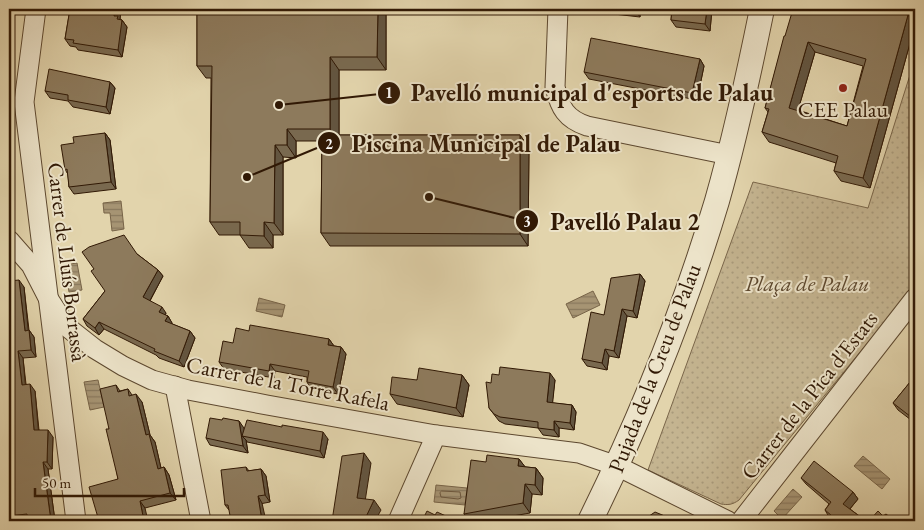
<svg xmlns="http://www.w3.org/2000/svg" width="924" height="530" font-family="'EB Garamond',serif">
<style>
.park{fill:url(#park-dots);stroke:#7a664a}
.water{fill:url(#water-rules);stroke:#776347}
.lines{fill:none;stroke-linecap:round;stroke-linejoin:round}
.shore{stroke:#6c563c;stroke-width:1}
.minor-casing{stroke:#5d482f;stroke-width:21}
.tertiary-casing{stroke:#5d482f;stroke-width:26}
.minor{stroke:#ece3c9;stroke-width:19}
.tertiary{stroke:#ece3c9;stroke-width:24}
.wall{fill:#79694f;stroke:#311905;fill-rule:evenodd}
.shaded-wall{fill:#635540;stroke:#311905}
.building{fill:#8d7a5c;stroke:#311905;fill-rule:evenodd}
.poi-dot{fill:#8f2418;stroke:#ece3c9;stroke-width:2}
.labels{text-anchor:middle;stroke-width:4;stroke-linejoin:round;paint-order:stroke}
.poi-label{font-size:22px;fill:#311905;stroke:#ece3c9}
.street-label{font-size:22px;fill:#311905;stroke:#ece3c9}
.park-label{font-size:22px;font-style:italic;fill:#5d482f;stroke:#ece3c9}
.leader{fill:none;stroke:#311905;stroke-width:2}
.callout-dot{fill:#311905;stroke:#ece3c9;stroke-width:2}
.mark-label{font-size:15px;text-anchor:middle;font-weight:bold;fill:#fff}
.callout-label{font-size:24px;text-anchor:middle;font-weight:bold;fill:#311905;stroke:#ece3c9;stroke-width:4;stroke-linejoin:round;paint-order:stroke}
</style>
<defs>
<pattern id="park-dots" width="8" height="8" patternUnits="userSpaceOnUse" patternTransform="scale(1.25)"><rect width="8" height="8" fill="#c4b490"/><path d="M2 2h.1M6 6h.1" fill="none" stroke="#a99a7b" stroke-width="1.8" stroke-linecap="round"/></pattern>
<pattern id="water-rules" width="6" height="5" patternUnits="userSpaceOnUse" patternTransform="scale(1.25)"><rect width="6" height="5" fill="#a69473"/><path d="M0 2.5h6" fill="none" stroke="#88785c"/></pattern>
</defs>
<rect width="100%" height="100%" fill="#e2d4ac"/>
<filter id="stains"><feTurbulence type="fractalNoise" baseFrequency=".004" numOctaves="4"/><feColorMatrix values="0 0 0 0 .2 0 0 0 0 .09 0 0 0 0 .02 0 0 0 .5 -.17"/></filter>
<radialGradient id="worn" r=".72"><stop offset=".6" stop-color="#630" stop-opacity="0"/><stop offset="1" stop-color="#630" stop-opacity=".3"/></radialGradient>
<path class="park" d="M915 59V285L739 500C732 505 728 505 721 504L648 470 753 182 868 208Z"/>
<g class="water">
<path d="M121 201 124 229 112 231 110 213H104L103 203Z"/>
<path d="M77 263 82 290 69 292 64 265Z"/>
<path d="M593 291 600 305 573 318 566 304Z"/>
<path d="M259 298 285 305 282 317 256 311Z"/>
<path d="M98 380 104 407 90 410 84 382Z"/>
<path d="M863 456 890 479 882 489 854 466Z"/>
<path d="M436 485 467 488 465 505 434 502Z"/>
<path d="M793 489 802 497 782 519 774 511Z"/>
</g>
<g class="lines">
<path class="shore" d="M442 491 460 492 461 498 458 499 441 497 440 493Z"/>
<defs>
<g id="minor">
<path d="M36 9 24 102 76 521"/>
<path d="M558 9 555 87C560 108 566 119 587 126L729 155"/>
<path d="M9 240 31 265 48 298 67 327 95 349 123 366 152 380 188 390 267 405 436 435 579 453 617 466 728 521"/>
<path d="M175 386 201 521"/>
<path d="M398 521 436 435"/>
<path d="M741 521 915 298"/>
</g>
<path id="tertiary" d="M590 521C641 418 684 311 717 201 735 138 749 73 762 9"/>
</defs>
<use href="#minor" class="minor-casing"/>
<use href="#tertiary" class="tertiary-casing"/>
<use href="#minor" class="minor"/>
<use href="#tertiary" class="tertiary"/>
</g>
<g class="wall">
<path d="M70 9H121L120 19 122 20 127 27 122 57 78 50 76 47 70 46 65 39Z"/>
<path d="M197 9H386V70H339V135H520L529 148 528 246H330L321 233 322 141H296V158L283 157V235H273V248H249L240 235H219L210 222 211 78H206L197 66Z"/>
<path d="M602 9H640V17L605 13Z"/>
<path d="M672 9H712L710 31 676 27 671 20Z"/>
<path d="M915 25 870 188 841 181 834 171 836 163 769 142 762 132 768 112 765 108 785 36ZM815 52 863 66 847 126 798 110Z"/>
<path d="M700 59 704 66 697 100 589 79 584 72Z"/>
<path d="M110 82 115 88 110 114 73 107 68 101 50 98 45 91Z"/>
<path d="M105 133 110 140 116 189 74 194 69 187 68 174 65 170 74 143Z"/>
<path d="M137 254 158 270 163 276 150 301 166 313 165 315 168 316 172 323V324L190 331 195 338 184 367 159 358 156 355 104 329 99 335 87 326 83 319 105 291Z"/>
<path d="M640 274 645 281 637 318 627 316 619 358 609 356 607 370 587 366 582 359 604 315Z"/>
<path d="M9 281 24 287 29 330 34 337 36 357 23 358 26 384 35 391 39 430 53 437 52 469H48L55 521H13L10 517H9Z"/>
<path d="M249 331 329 339 334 346 341 347 346 354 338 394 311 389 307 382V377L275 371 274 378 224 369 219 362 233 343Z"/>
<path d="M462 375 469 385 463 417 397 404 390 394 417 380Z"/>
<path d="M915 376V423L898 410 893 403Z"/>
<path d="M555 380 552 403 572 405 576 412 574 430 559 428V437L543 435 538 428 505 424 499 421 489 408 491 383Z"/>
<path d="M116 385 120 391 128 389 132 395 142 402 150 435 155 442 161 468 164 467 169 475 176 500 145 508 118 479 109 429Z"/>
<path d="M222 420 239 421 244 430 328 439 324 458 247 442 246 440 248 453 210 445 206 438Z"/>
<path d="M519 459 525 467 536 468 543 478 542 495 532 494 530 513 485 521H465L469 520 464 514 486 462Z"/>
<path d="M246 467 249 471 261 469 266 476 270 502 229 510 225 505Z"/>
<path d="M801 478 853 492 858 499 850 509 866 521H834L829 517 825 510 829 504 806 484Z"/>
</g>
<g class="shaded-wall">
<path d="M115 9H121L120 19 122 22V20L127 27 122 57 118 50 114 16Z"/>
<path d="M378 9H386V70L377 57Z"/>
<path d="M635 9H640V17L635 10Z"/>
<path d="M707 9H712L710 31 705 24Z"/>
<path d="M908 15 915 25 870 188 863 178Z"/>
<path d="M808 42 815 52 796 117 789 108Z"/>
<path d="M330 57 339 70V142L330 129Z"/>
<path d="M700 59 704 66 697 100 692 93Z"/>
<path d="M110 82 115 88 110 114 106 107Z"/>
<path d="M287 129 296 141V158L287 145Z"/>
<path d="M105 133 110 140 116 189 111 182Z"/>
<path d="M520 135 529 148 528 246 520 234Z"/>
<path d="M275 145 283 157V235L274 223Z"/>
<path d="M264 222 273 235V248L264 236Z"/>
<path d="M158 270 163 276 148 304 143 297Z"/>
<path d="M640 274 645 281 637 318 633 311Z"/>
<path d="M19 280 24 287 29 338 25 331Z"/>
<path d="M162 307 166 313 164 319 159 312Z"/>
<path d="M622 309 627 316 619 358 614 351Z"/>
<path d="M168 316 172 323 170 328 165 321Z"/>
<path d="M99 322 104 329 99 335 95 328Z"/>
<path d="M29 330 34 337 36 357 31 350Z"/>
<path d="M190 331 195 338 184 367 179 361Z"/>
<path d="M329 339 334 346 328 345Z"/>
<path d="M341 347 346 354 338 394 333 387Z"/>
<path d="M605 349 609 356 607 370 602 363Z"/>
<path d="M18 351 23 358 26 392 22 385Z"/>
<path d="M270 364 275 371 274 378 269 371Z"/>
<path d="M550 373 555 380 552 409 547 402Z"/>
<path d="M462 375 469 385 463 417 456 408Z"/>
<path d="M30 384 35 391 39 437 34 430Z"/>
<path d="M136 394 142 402 150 435 155 442 163 477 158 469 146 435Z"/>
<path d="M572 405 576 412 574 430 570 423Z"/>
<path d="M239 421 244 428 245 436H242L246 440 248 453 243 446Z"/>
<path d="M554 421 559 428V437L554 430Z"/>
<path d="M48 430 53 437 52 469 47 462Z"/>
<path d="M323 432 328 439 324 458 320 451Z"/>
<path d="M364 453 371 463 364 508 357 498Z"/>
<path d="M519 459 526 468 518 466Z"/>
<path d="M43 462 48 469 55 521H51Z"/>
<path d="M164 467 169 475 176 500 170 493Z"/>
<path d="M536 468 543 478 542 495 535 485Z"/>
<path d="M261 469 266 476 270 502 265 495Z"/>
<path d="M525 484 532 494 530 513 523 503Z"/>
<path d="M853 492 858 499 848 511 843 504Z"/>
<path d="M258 496 262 503 266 521H262Z"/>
<path d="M374 500 381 510 375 521H364Z"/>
<path d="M140 501 145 508 148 521H144Z"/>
</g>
<g class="building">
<path d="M70 9H115L114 16H118L117 19 122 20 118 50 73 43 74 40 65 39Z"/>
<path d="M197 9H378L377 57H330V129H287V145H275L274 223 264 222V236L240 235V222H210L212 66H197Z"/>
<path d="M622 9H635V10Z"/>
<path d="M672 9H707L705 24 671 20Z"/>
<path d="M793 9H886L908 15 863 178 834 171 838 156 762 132 769 109 765 108 784 36H785ZM808 42 866 59 847 126 789 108Z"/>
<path d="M591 38 700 59 692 93 584 72Z"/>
<path d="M49 69 110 82 106 107 68 100V95L45 91Z"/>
<path d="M105 133 111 182 69 187 67 169 65 170 61 145 74 143 73 137Z"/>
<path d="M322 135H520V234L321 233Z"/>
<path d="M124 235 137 254 158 270 143 297 162 307 159 312 168 316 165 321 190 331 179 361 154 351 155 349 99 322 95 328 83 319 105 291 91 271 94 269 82 252 89 247Z"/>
<path d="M640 274 633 311 622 309 614 351 605 349 602 363 582 359 591 312 604 315 611 278Z"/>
<path d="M19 280 25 331 29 330 31 350 18 351 22 385 30 384 34 430H48L47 462H43L51 521H28L27 514 9 516V281Z"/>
<path d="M250 325 329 339 328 345 341 347 333 387 307 382 309 371 270 364 269 371 219 362 223 341 233 343 236 328 249 331Z"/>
<path d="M500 367 550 373 547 402 572 405 570 423 554 421V430L538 428V422L500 417 494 414 489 408 486 382 491 383 492 374 499 375Z"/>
<path d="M419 368 462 375 456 408 390 394 392 377 417 380Z"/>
<path d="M915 376V420L893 403Z"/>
<path d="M116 385 118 392 128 389 129 396 136 394 146 435 149 434 158 469 164 467 170 493 140 501 144 521H99L89 487 118 479 106 429H109L100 389Z"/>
<path d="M210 418 222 420 223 418 239 421 243 446 206 438Z"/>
<path d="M247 420 282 427V425L323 432 320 451 242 436Z"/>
<path d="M364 453 357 498 374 500 364 521H332L342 456Z"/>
<path d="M487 455 519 459 518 466 536 468 535 485 525 484 523 503 464 514 471 460 486 462Z"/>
<path d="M814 461 853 492 843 504 866 521H838L825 510 831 502 801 478Z"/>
<path d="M246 467 247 471 261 469 265 495 258 496 262 521H231L228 505H225L221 470Z"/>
<path d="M427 511 435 515 437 512 457 521H418L420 518 423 519Z"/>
<path d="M878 511 883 516 886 514 895 521H869Z"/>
<path d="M655 512 672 519V521H633L635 517 642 521Z"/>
<path d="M465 518 471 521H465Z"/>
</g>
<circle class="poi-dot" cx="843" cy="88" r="5"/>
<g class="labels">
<g class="poi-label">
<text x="843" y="117">CEE Palau</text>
</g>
<g class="street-label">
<text transform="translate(68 262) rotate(83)" y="8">Carrer de Lluís Borrassà</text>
<text transform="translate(654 368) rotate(-69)" y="8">Pujada de la Creu de Palau</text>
<text transform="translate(288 383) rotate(11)" y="8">Carrer de la Torre Rafela</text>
<text transform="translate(809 395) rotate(-52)" y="8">Carrer de la Pica d'Estats</text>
</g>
<g class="park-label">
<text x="807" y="291">Plaça de Palau</text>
</g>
</g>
<path class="leader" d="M279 105L389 93M247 177L329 143M429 197L527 221"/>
<g class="callout-dot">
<circle cx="279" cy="105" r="5"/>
<circle cx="247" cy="177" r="5"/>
<circle cx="429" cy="197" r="5"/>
<circle cx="389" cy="93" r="12"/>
<circle cx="329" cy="143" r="12"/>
<circle cx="527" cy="221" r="12"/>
</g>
<g class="mark-label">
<text x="389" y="98">1</text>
<text x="329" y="149">2</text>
<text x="527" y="227">3</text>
</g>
<g class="callout-label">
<text x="592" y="101">Pavelló municipal d'esports de Palau</text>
<text x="486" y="152">Piscina Municipal de Palau</text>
<text x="625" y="230">Pavelló Palau 2</text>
</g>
<rect width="924" height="530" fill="none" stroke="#e2d4ac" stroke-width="30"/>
<rect x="10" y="10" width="904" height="510" fill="none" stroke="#311905" stroke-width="2.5"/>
<rect x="15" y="15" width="894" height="500" fill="none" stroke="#311905"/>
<path d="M35 488v8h149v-8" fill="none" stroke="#311905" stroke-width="2.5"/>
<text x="42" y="488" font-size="15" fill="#311905" stroke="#ece3c9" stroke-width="4" paint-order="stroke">50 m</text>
<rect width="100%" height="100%" filter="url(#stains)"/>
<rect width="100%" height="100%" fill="url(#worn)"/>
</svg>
